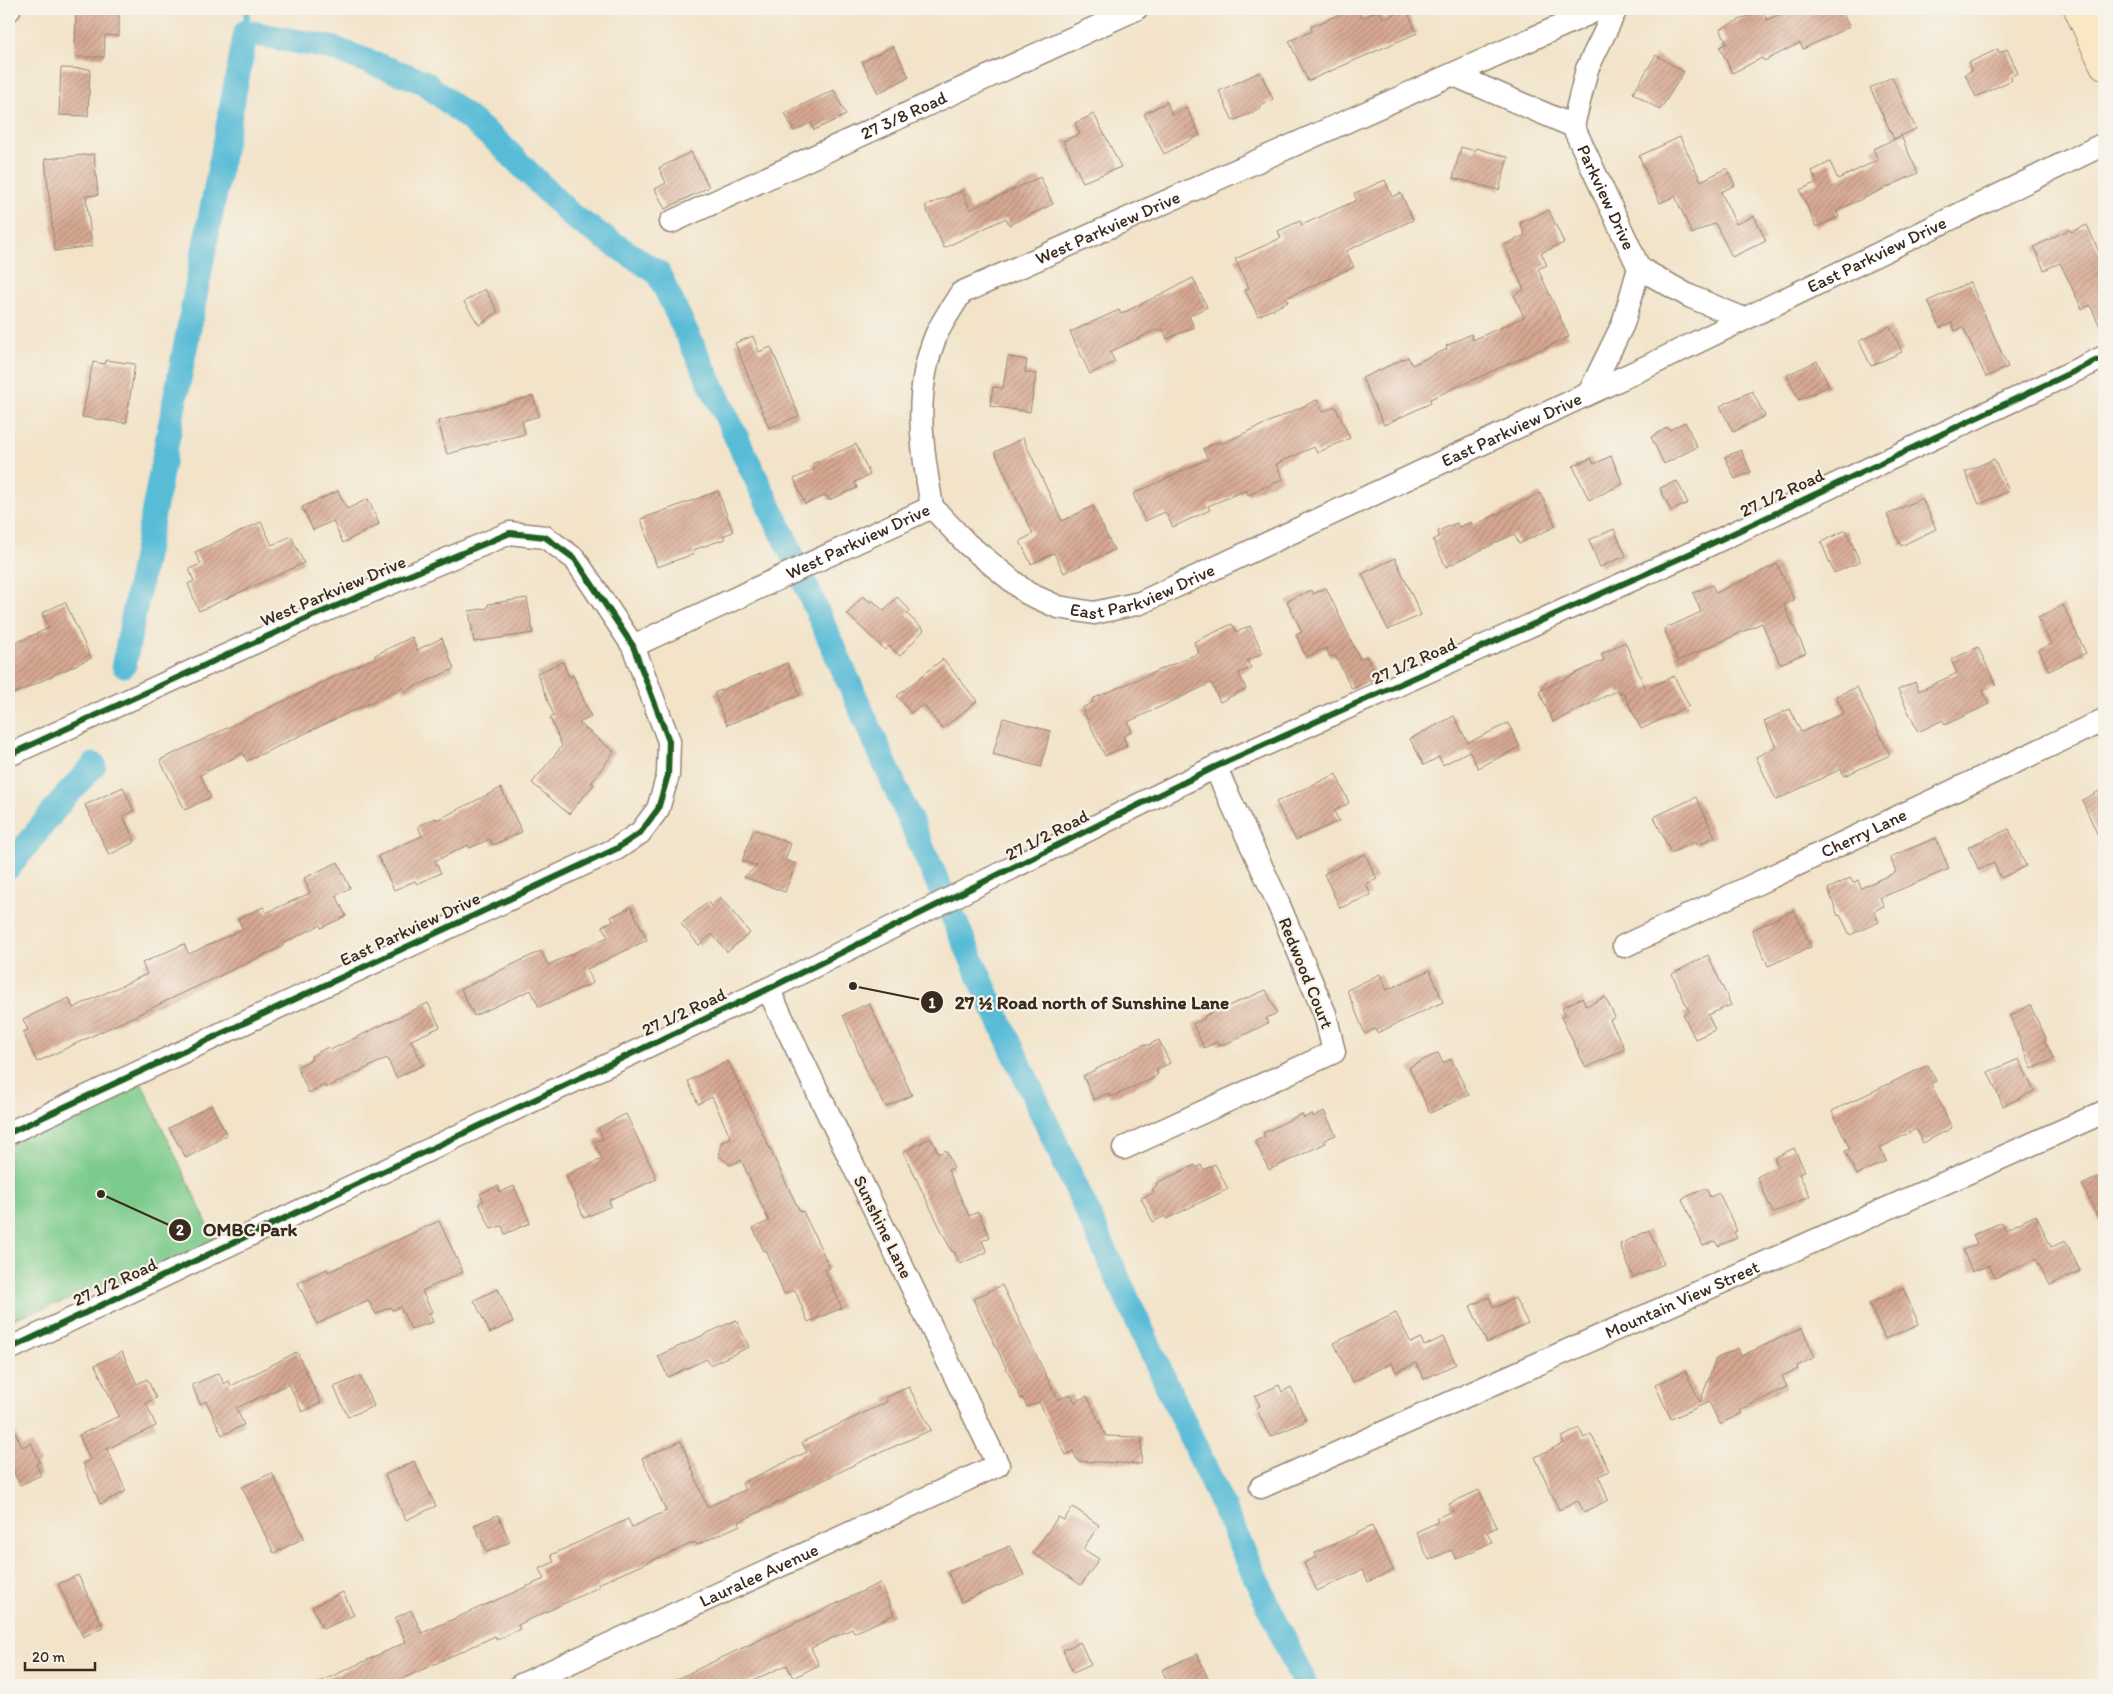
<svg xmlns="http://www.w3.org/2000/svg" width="2113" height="1694" font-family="Itim,sans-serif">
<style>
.green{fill:#7ccb8c;stroke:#5c7a55}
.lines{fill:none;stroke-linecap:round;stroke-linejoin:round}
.stream{stroke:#58bcd7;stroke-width:7}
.canal{stroke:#58bcd7;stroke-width:25}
.building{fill:url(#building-hatch)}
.street-casing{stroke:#968674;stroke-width:25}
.secondary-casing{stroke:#968674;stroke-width:30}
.street{stroke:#fff;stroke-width:22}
.secondary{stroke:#fae7c3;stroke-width:28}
.cycleway-casing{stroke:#f7f3e8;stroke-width:9}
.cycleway{stroke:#1b5e20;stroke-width:6}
.labels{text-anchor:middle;stroke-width:4.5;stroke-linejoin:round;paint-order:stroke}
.street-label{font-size:18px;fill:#3b2a1e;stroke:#f7f3e8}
.leader{fill:none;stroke:#3b2a1e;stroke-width:2}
.callout-dot{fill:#3b2a1e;stroke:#f7f3e8;stroke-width:2}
.mark-label{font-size:15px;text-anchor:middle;font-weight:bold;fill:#fff}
.callout-label{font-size:19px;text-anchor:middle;font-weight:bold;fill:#3b2a1e;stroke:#f7f3e8;stroke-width:4.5;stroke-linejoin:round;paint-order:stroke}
</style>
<defs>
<pattern id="building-hatch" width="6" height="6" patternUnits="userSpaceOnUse" patternTransform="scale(1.25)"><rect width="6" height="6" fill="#d7a892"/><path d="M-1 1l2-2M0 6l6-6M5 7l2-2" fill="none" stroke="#b08977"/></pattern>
</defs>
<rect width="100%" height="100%" fill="#f7f3e8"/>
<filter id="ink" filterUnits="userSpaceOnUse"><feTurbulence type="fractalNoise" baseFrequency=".02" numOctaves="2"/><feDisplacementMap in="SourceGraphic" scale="10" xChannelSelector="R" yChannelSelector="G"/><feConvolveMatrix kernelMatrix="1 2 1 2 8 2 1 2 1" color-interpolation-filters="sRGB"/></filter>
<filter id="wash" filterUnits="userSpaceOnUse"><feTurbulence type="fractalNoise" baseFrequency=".0096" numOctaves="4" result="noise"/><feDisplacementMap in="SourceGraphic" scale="20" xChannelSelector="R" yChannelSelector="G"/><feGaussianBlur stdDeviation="1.12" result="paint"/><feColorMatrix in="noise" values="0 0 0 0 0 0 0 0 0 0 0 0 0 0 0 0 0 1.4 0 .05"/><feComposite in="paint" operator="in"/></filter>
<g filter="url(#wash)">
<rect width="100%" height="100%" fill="#f2e3c9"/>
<path class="green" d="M137 1073 219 1249 9 1320V1140Z"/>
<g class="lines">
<path class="stream" d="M246 32 247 9"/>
<g class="canal">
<path d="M124 665 246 32 332 48 424 82 499 143 573 217 658 273 790 550 993 1007 1305 1685"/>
<path d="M9 867 64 798 94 765"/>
</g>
</g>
<g id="blocks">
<g class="building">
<path d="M1351 9H1357L1362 18 1379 10 1384 19 1406 9 1417 33 1308 81 1289 41 1312 31 1311 27Z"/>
<path d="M1762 9 1767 20 1791 9H1841L1849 27 1803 49 1800 43 1764 61 1762 58 1732 73 1720 47 1727 43 1720 29Z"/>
<path d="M104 10 119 11V36L105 35 104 57H75L76 11Z"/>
<path d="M893 46 909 77 878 93 862 62Z"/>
<path d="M1998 49 1999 53 2007 49 2018 73 2011 76 2012 80 1976 97 1965 74 1972 71 1968 63Z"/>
<path d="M1656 55 1684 72 1660 110 1633 93Z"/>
<path d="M61 68 90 69 88 116 59 115Z"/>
<path d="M1260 72 1273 99 1259 106 1260 109 1233 121 1219 91Z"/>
<path d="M1892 77 1916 129 1894 139 1870 88Z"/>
<path d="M834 90 846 115 814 130 811 123 794 131 785 113Z"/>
<path d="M1167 102 1172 115 1186 107 1200 135 1164 154 1144 114Z"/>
<path d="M1094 114 1121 167 1083 182 1063 141 1080 134 1075 123Z"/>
<path d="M1901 136 1918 173 1836 211 1839 217 1816 227 1800 190 1817 182 1812 171 1830 162 1838 179 1878 160 1873 149Z"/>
<path d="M1680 137 1701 181 1727 168 1735 185 1721 192 1736 224 1754 216 1766 241 1732 257 1715 223 1692 234 1675 196 1660 203 1639 156Z"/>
<path d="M1461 147 1475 151 1476 148 1508 157 1499 190 1453 178Z"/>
<path d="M691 152 709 187 665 209 655 189 666 183 659 168Z"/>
<path d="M94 154 98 195 86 196 92 246 55 251 45 159Z"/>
<path d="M1040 177 1053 204 1009 225 1006 218 944 248 925 206 962 191 970 209H972Z"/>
<path d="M1385 180 1392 197 1401 193 1413 220 1346 251 1354 267 1286 298 1288 302 1258 316 1245 290 1249 288 1235 259 1281 238 1278 231 1300 221 1302 225 1357 200 1354 194Z"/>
<path d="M1549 210 1564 243 1541 253 1547 265 1538 269 1569 337 1430 399 1431 403 1384 425 1362 378 1408 357 1412 365 1447 349 1446 346 1471 334 1473 340 1524 317 1514 295 1524 290 1504 245 1525 235 1520 223Z"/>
<path d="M2087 225 2104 263V335L2090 305 2082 309 2060 263 2044 270 2034 247 2070 229 2071 232Z"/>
<path d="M1193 278 1207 307 1189 316 1194 327 1167 339 1163 329 1159 331 1158 329 1110 352 1115 362 1090 374 1070 332 1119 310 1121 314Z"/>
<path d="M1970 282 2008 367 1986 377 1963 327 1955 331 1952 323 1940 328 1928 301Z"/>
<path d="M485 289 498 312 479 325 464 302Z"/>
<path d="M1890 326 1902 352 1871 366 1859 341Z"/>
<path d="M753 336 759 352 771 347 799 416 769 428 735 343Z"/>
<path d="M1008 357 1027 360 1025 372 1036 374 1030 412 990 406 993 387 1003 388Z"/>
<path d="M106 360 135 364 126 423 82 417 93 362 105 364Z"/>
<path d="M1817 361 1829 386 1799 400 1787 375Z"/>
<path d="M1752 391 1765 416 1733 432 1720 406Z"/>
<path d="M533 396 539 416 522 421 525 434 447 454 438 421Z"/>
<path d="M1317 400 1323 412 1335 406 1350 438 1317 453 1314 447 1276 464 1283 479 1248 495 1246 490 1208 506 1210 510 1173 527 1165 512 1145 521 1133 494 1208 459 1203 449 1220 441 1221 444Z"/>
<path d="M1685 422 1697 447 1664 464 1651 437 1668 427 1669 430Z"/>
<path d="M1023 438 1062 521 1093 506 1114 550 1064 573 1054 553 1031 564 1020 541 1033 534 995 452Z"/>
<path d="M856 444 870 475 855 482 857 488 829 500 826 495 805 504 794 479 815 469 812 464Z"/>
<path d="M1741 450 1751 472 1735 479 1725 457Z"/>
<path d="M1611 456 1623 484 1589 500 1573 466 1591 458 1594 464Z"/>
<path d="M1994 459 2009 491 1979 504 1965 472Z"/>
<path d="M1677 481 1688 503 1671 511 1660 488Z"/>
<path d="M338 491 347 509 368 499 379 524 343 543 333 521 313 530 302 507Z"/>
<path d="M718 491 733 532 723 536 725 539 693 550 694 554 657 567 641 519Z"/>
<path d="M1540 493 1556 526 1519 544 1514 534 1446 567 1433 540 1439 537 1438 531 1457 523 1459 527 1471 522 1473 526Z"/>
<path d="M1922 498 1936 529 1901 546 1887 515Z"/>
<path d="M261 522 272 545 291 536 304 563 199 611 188 584 194 581 189 569 201 564 195 552Z"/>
<path d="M1614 529 1626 556 1600 567 1589 540Z"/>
<path d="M1846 530 1860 562 1834 573 1821 542Z"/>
<path d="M1395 558 1421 615 1388 630 1362 574Z"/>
<path d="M1777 564 1794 600 1784 605 1806 653 1780 664 1762 623 1678 661 1664 629 1701 612 1693 593 1712 585 1716 593Z"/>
<path d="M1326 588 1360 659 1366 656 1377 677 1352 689 1335 655 1330 657 1326 648 1306 657 1296 635 1302 632 1287 601 1312 590 1313 594Z"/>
<path d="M863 596 870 602 872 600 884 611 897 597 910 610 907 614 924 630 900 656 889 646 885 650 847 614Z"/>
<path d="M527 598 533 633 474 642 469 611 488 608V604Z"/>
<path d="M65 602 91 658 9 696V646L49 628 42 613Z"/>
<path d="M2063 605 2086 653 2049 671 2039 650 2051 644 2038 618Z"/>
<path d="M1232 624 1237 632 1250 626 1263 653 1247 661 1251 668 1239 673 1246 689 1220 702 1211 683 1128 722 1132 732 1123 736 1127 746 1105 756 1082 708 1093 702 1092 699 1199 653 1194 642Z"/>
<path d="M412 637 417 650 442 638 454 669 405 691 403 687 247 761 243 753 200 775 211 797 185 810 160 760 376 657 375 655Z"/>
<path d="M1625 642 1646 689 1674 676 1689 706 1641 729 1623 692 1620 694 1618 690 1553 722 1539 691 1604 660 1601 654Z"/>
<path d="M1978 647 1996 685 1983 691 1989 704 1945 725 1943 720 1918 732 1898 690 1915 682 1919 691 1957 673 1951 660Z"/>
<path d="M943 659 977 701 942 729 923 704 911 713 897 696Z"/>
<path d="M563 662 569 677 573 675 591 717 579 723 614 752 591 783 594 784 569 814 532 783 562 746 550 718 554 716 537 673Z"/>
<path d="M787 663 800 695 727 725 714 693Z"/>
<path d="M1857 687 1890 755 1844 776 1841 769 1776 800 1756 757 1776 747 1764 721 1790 709 1801 732 1844 713 1836 696Z"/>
<path d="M1454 716 1468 743 1508 723 1520 747 1478 768 1469 751 1443 765 1439 757 1424 765 1410 739Z"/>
<path d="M1003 718 1050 731 1041 767 993 754Z"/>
<path d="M1336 774 1349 803 1334 811 1339 821 1296 840 1276 802Z"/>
<path d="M123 787 134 811 123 816 135 842 109 855 85 805Z"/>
<path d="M501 788 522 832 493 845 490 839 470 848 468 845 435 861 441 873 417 884 415 881 394 890 378 856 422 836 418 826 436 818 437 820Z"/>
<path d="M2104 789V849L2082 800Z"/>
<path d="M1696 797 1715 837 1697 845 1696 841 1671 853 1654 817Z"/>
<path d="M754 829 791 844 785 860 796 864 785 892 744 877 757 866 742 861Z"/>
<path d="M2009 829 2026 866 2001 878 1994 863 1979 870 1968 847Z"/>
<path d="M1936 838 1949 869 1880 898 1884 906 1874 911 1879 922 1850 935 1840 915 1838 916 1828 889 1850 878 1853 883 1858 880 1861 888 1896 872 1890 857Z"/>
<path d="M1365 854 1377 879 1366 884 1371 895 1340 908 1324 874Z"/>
<path d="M338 862 350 888 336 895 346 916 321 928 320 925 282 944 283 946 37 1062 23 1032 28 1030 23 1019 69 998 73 1008 147 974 142 963 184 944 189 954 243 929 238 919 263 907 266 913 310 893 304 878Z"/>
<path d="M720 897 750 933 727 952 712 934 699 945 681 924 708 902 711 906Z"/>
<path d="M631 907 647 940 587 969 593 983 539 1007 531 990 474 1016 461 989 541 951 548 965 608 937 602 926 613 921 611 917Z"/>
<path d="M1794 910 1811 947 1768 966 1752 930Z"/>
<path d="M1708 955 1731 1005 1708 1015 1715 1030 1695 1039 1683 1014 1689 1011 1672 974Z"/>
<path d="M1430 970 1443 1002 1377 1033 1375 1029 1365 1034 1347 990 1380 974 1387 990Z"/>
<path d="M1266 990 1277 1013 1266 1018 1268 1023 1228 1043 1218 1045 1217 1042 1204 1048 1193 1024 1205 1018 1204 1016Z"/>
<path d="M1605 997 1615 1017 1610 1020 1625 1049 1586 1068 1561 1017 1566 1015 1562 1007 1582 998 1586 1006Z"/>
<path d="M428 1003 440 1027 411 1040 423 1065 396 1078 387 1058 326 1088 325 1085 309 1093 297 1067 312 1059 311 1056 328 1047 330 1050Z"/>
<path d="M869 1003 912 1095 886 1107 869 1077 843 1015Z"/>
<path d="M2030 1005 2046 1038 2044 1039 2054 1059 2032 1069 2010 1016Z"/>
<path d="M1159 1040 1170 1063 1156 1070 1158 1074 1152 1079 1118 1094 1110 1097 1108 1093 1094 1100 1083 1076 1145 1044 1146 1046Z"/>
<path d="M1438 1053 1443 1063 1451 1059 1469 1095 1430 1113 1409 1067Z"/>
<path d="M2019 1059 2034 1091 2003 1106 1988 1072Z"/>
<path d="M728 1061 800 1212 803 1211 830 1268 825 1270 842 1308 808 1322 795 1290 784 1294 766 1250 764 1251 753 1228 769 1221 741 1160 730 1165 719 1156 722 1142 731 1138 712 1097 698 1104 688 1081Z"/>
<path d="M1928 1065 1936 1081 1931 1084 1952 1128 1923 1143 1916 1129 1880 1148 1886 1161 1857 1175 1845 1151 1850 1149 1832 1111Z"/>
<path d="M211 1105 227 1135 186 1158 169 1128Z"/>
<path d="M1324 1111 1336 1135 1324 1140 1326 1143 1269 1170 1255 1141 1265 1136 1263 1133 1302 1114 1304 1118 1312 1114 1313 1117Z"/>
<path d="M626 1114 657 1179 609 1200 611 1206 584 1218 566 1175 602 1159 594 1142 603 1138 598 1128Z"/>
<path d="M931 1138 939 1154 946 1150 954 1168 948 1170 969 1216 978 1212 990 1237 982 1241 987 1252 960 1264 954 1251 952 1252 903 1152Z"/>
<path d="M1794 1148 1805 1171 1799 1174 1810 1196 1773 1213 1757 1177 1778 1166 1774 1158Z"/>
<path d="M1215 1164 1228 1189 1166 1219 1165 1216 1153 1222 1141 1198 1154 1193 1152 1189 1157 1186 1156 1183 1195 1165 1196 1168 1201 1165 1203 1170Z"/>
<path d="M2104 1174V1230L2082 1185Z"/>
<path d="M498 1186 500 1192 514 1186 530 1223 505 1234 502 1226 491 1229 479 1203 484 1201 480 1194Z"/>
<path d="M1706 1188 1710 1197 1719 1193 1737 1231 1734 1232 1737 1238 1718 1246 1715 1241 1703 1246 1682 1199Z"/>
<path d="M2036 1215 2051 1247 2066 1241 2080 1271 2050 1285 2036 1259 1995 1278 1989 1265 1972 1272 1963 1250 1977 1244 1973 1235 2002 1222 2005 1230Z"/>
<path d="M439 1221 463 1272 422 1291 432 1312 429 1313 433 1322 411 1329 400 1307 392 1310 390 1307 376 1314 368 1300 317 1324 298 1283 327 1269 328 1272Z"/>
<path d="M1649 1230 1664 1264 1633 1278 1620 1244Z"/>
<path d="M1002 1285 1058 1400 1071 1394 1075 1402 1087 1396 1106 1436 1142 1437 1141 1464 1078 1461 1073 1451 1066 1455 1039 1402 1027 1407 1023 1398 1021 1399 973 1299Z"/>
<path d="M1903 1288 1919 1324 1885 1339 1869 1304Z"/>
<path d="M498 1289 513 1322 490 1333 474 1300Z"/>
<path d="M1489 1297 1494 1308 1515 1298 1528 1323 1487 1343 1470 1306Z"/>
<path d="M1396 1313 1411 1343 1421 1338 1424 1346 1443 1337 1456 1364 1424 1379 1416 1363 1396 1372 1392 1363 1352 1382 1334 1343Z"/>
<path d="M736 1320 749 1347 710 1365 707 1359 668 1377 658 1356Z"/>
<path d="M1802 1328 1815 1357 1797 1366 1798 1369 1782 1376 1787 1387 1740 1410 1742 1413 1720 1424 1709 1402 1671 1419 1655 1385 1685 1371 1700 1402 1716 1359 1738 1348 1741 1356Z"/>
<path d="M122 1352 137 1384 147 1379 156 1398 146 1403 156 1426 107 1449 126 1491 100 1504 83 1463 90 1460 79 1435 119 1416 95 1365Z"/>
<path d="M297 1352 321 1403 302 1412 289 1384 236 1408 244 1425 222 1435 206 1401 200 1404 192 1385 219 1373 224 1384 229 1381 231 1386Z"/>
<path d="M360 1376 374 1406 348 1417 334 1387Z"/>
<path d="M1279 1385 1282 1392 1291 1387 1306 1421 1270 1437 1256 1408 1260 1406 1255 1396Z"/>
<path d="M909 1387 931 1430 864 1460 739 1522 740 1525 697 1545 695 1542 598 1584 599 1587 518 1625 520 1629 497 1640 495 1636 389 1685H313L406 1642 395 1618 411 1610 422 1633 544 1579 539 1569 554 1562 551 1555 628 1519 632 1527 666 1511 642 1458 681 1441 707 1507 745 1490 742 1483 807 1452 802 1442 887 1402 885 1398Z"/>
<path d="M9 1419 22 1447 31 1443 40 1462 36 1464 41 1475 20 1485 9 1462Z"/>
<path d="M1579 1428 1584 1438 1591 1434 1609 1471 1599 1476 1608 1500 1584 1512 1578 1501 1559 1510 1535 1457 1564 1443 1561 1438Z"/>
<path d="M414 1461 436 1506 406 1520 385 1475Z"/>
<path d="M272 1473 304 1538 274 1553 242 1487Z"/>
<path d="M1479 1490 1497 1527 1487 1532 1492 1542 1456 1559 1451 1550 1429 1560 1416 1532 1438 1522 1436 1518 1453 1511 1449 1504Z"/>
<path d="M1073 1507 1099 1525 1083 1549 1099 1559 1081 1585 1033 1553 1058 1517 1064 1520Z"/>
<path d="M498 1515 510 1542 487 1552 474 1525Z"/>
<path d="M1372 1526 1393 1570 1368 1582 1362 1570 1317 1591 1304 1563 1316 1557 1315 1553Z"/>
<path d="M1010 1546 1024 1575 961 1602 948 1572Z"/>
<path d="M78 1575 103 1627 83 1637 58 1584Z"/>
<path d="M880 1583 894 1615 854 1633 852 1629 811 1648 819 1665 793 1678 787 1665 742 1685H664Z"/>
<path d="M343 1592 354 1615 323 1629 312 1607Z"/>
<path d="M1080 1642 1091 1665 1073 1673 1063 1650Z"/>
<path d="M1197 1654 1211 1685H1169L1162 1670Z"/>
</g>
</g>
</g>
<g filter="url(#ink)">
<use href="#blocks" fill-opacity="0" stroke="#968674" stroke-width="1"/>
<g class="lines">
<defs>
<g id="street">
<path id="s1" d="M1616 9 1587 69 1573 126 1639 268 1689 296 1744 319"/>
<path d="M9 10V9"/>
<path d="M1454 75 1573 126"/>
<path id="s2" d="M671 222 1136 9"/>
<path d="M1589 393 1623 324 1639 268"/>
<path id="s3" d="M932 507 967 544 1027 593 1058 607 1094 613 1140 603 1648 366 2104 144"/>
<path id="s4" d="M932 507C922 447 912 392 937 333 943 320 953 306 961 293L1599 9"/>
<path id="s5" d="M633 646 932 507"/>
<path d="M9 755 310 617 510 533 545 537 575 559 633 646 669 741 668 775 658 809 640 833 616 849 9 1133"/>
<path id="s6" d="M1624 946 2104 720"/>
<path d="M1124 1148 1334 1052 1325 1014 1275 896 1215 767"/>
<path d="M9 1349 768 989 1215 767 1696 551 2104 357"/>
<path id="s7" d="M1261 1487 2104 1112"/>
<path id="s8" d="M521 1685 998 1465 768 989"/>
</g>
<path id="secondary" d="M2078 9 2104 65"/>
</defs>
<use href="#street" class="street-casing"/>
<use href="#secondary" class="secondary-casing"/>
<use href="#street" class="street"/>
<use href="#secondary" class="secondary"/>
<defs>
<g id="cycleway">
<path d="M9 755 310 617 510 533 545 537 575 559 633 646 669 741 668 775 658 809 640 833 616 849 9 1133"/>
<path d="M9 1349 768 989 1215 767 1696 551 2104 357"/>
</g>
</defs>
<use href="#cycleway" class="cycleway-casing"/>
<use href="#cycleway" class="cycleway"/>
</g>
</g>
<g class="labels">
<g class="street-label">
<text dy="6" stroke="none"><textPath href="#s2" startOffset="256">27 3/8 Road</textPath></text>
<text dy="6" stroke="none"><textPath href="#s1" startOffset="204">Parkview Drive</textPath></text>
<text dy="6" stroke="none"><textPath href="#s4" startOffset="384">West Parkview Drive</textPath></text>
<text dy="6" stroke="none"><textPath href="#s3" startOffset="1061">East Parkview Drive</textPath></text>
<text dy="6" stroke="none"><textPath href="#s3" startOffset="656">East Parkview Drive</textPath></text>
<text transform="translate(1782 493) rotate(-25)" y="6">27 1/2 Road</text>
<text dy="6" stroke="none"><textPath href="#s5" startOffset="248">West Parkview Drive</textPath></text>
<text dy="6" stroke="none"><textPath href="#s3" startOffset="251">East Parkview Drive</textPath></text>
<text transform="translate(333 591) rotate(-23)" y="6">West Parkview Drive</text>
<text transform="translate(1414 661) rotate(-24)" y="6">27 1/2 Road</text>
<text dy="6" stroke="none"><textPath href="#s6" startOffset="265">Cherry Lane</textPath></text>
<text transform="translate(1047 835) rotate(-27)" y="6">27 1/2 Road</text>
<text transform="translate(410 929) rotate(-25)" y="6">East Parkview Drive</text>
<text transform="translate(1306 973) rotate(68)" y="6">Redwood Court</text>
<text transform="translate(684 1012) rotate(-25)" y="6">27 1/2 Road</text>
<text transform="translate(883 1227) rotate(64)" y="6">Sunshine Lane</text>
<text transform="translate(115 1282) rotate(-25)" y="6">27 1/2 Road</text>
<text dy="6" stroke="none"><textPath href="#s7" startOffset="461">Mountain View Street</textPath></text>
<text dy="6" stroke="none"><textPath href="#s8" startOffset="262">Lauralee Avenue</textPath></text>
</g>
</g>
<path class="leader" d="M853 986L932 1002M101 1194L180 1230"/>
<g class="callout-dot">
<circle cx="853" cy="986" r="5"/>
<circle cx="101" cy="1194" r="5"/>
<circle cx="932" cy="1002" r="12"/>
<circle cx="180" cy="1230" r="12"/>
</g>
<g class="mark-label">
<text x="932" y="1008">1</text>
<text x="180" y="1235">2</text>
</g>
<g class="callout-label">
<text x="1092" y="1009">27 ½ Road north of Sunshine Lane</text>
<text x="250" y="1236">OMBC Park</text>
</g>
<rect width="2113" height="1694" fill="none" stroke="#f7f3e8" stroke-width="30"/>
<path d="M25 1662v8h70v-8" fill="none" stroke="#3b2a1e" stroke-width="2.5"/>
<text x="32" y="1662" font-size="15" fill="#3b2a1e" stroke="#f7f3e8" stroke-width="4" paint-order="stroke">20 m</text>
</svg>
